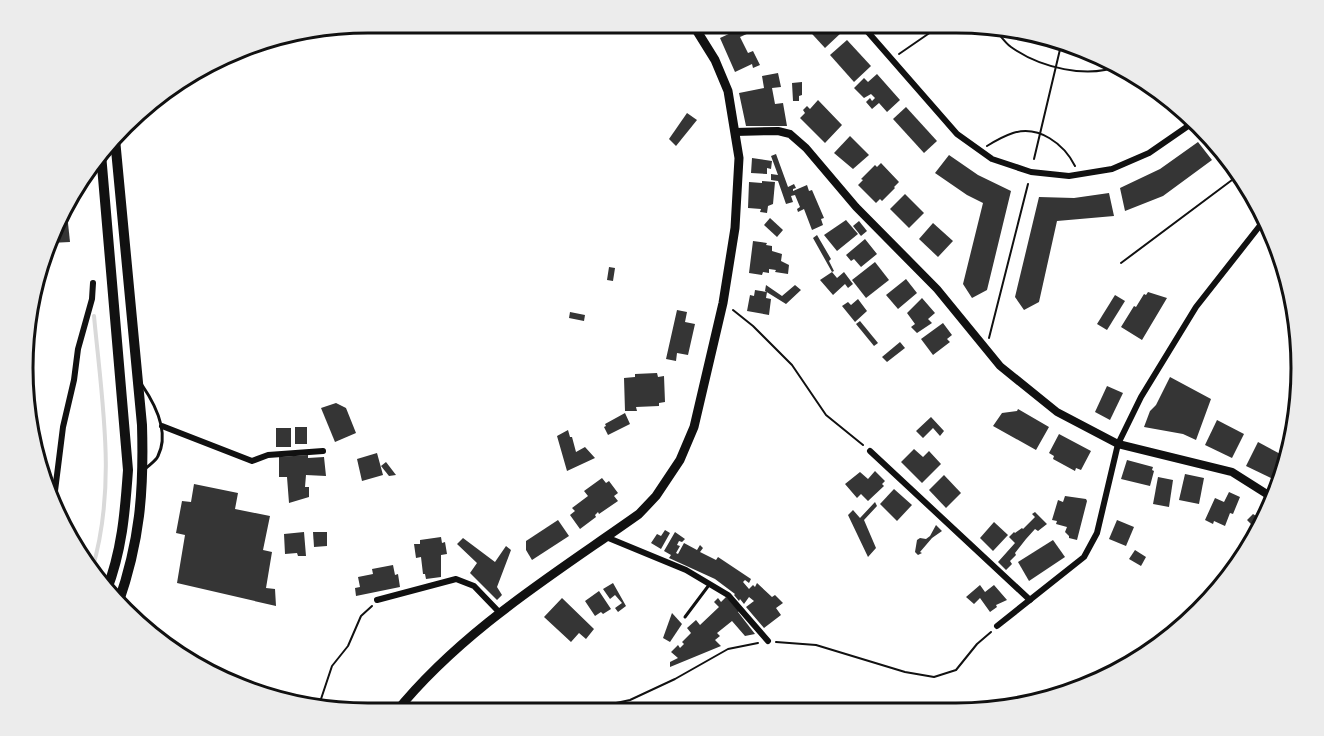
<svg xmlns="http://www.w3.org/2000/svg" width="1324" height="736" font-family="Cabin,sans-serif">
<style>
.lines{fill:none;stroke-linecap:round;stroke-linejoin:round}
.stream{stroke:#d9d9d9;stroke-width:4}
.building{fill:#353535}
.path{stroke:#111;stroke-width:2}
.service{stroke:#111;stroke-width:3}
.minor{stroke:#111;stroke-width:6}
.tertiary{stroke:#111;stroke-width:8}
.primary{stroke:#111;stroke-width:9}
.trunk{stroke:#111;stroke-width:10}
.rim{fill:none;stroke:#111;stroke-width:3}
</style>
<rect width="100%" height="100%" fill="#fff"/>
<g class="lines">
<path class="stream" d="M92 570C117 486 102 402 94 316"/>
</g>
<g class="building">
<path d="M712 23H734L718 32Z"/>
<path d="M802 23H833L842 32 825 48Z"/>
<path d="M746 26 749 33 740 37 748 53 753 51 760 65 753 68 752 64 735 72 720 38Z"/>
<path d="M847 40 871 66 854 82 830 55Z"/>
<path d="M778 73 781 87 772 88 775 104 783 103 787 126H746L739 93 764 88 762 76Z"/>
<path d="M877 74 900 100 887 112 879 103 872 109 866 102 870 98 872 101 875 98 871 94 864 98 854 88 864 78 868 82Z"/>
<path d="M802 82V95L799 96V101H793L792 83Z"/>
<path d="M818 100 842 125 825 143 800 118 805 113 803 110 807 106 810 109Z"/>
<path d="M906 107 937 141 924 153 893 119Z"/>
<path d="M687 113 697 120 676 146 669 139Z"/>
<path d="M850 136 869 155 853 169 834 153Z"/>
<path d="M1198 142 1212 160 1163 196 1125 211 1120 188 1160 169Z"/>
<path d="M776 154 788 187 794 184 796 188 793 189V191L807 185 809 191 812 190 824 218 821 219 823 225 812 230 804 209 798 212 797 209 800 207 795 195 791 196 793 202 786 204 778 181 771 180V174L778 175 771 156Z"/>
<path d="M949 155 978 175 1011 191 987 290 972 298 963 284 983 203 967 195 935 173Z"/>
<path d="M752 158 772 161 771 169 767 168V174L751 173Z"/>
<path d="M881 163 899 182 894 187 895 188 882 201 880 199 876 203 858 185 863 180 861 179 875 165 877 167Z"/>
<path d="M762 181 775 182 773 204 768 206 767 213 760 212 761 209 748 208 749 182 762 183Z"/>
<path d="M1109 193 1114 216 1057 221 1039 302 1024 310 1015 297 1039 197 1074 198Z"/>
<path d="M905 194 924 213 909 228 890 209Z"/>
<path d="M770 218 783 230 777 237 764 225Z"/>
<path d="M846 220 858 234 837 251 824 235Z"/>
<path d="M859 221 867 231 861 236 853 226Z"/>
<path d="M68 223 70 242 50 243 59 224Z"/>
<path d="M933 223 953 241 938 257 919 239Z"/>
<path d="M817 235 831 259 829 261 834 271 832 272 813 238Z"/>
<path d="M865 239 877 254 861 267 854 259 851 261 846 255Z"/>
<path d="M753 241 767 243 766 245 772 246V251L782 254 781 261 789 265 788 274 775 272 776 270 769 269V273L763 272 762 275 749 273Z"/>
<path d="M875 262 889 280 866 298 852 280Z"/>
<path d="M609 267 615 268 613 281 607 280Z"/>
<path d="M832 272 837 278 844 272 853 284 848 288 845 284 833 295 820 280Z"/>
<path d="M906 279 917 293 898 309 886 295Z"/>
<path d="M766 285 782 296 795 285 801 290 786 304 765 291Z"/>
<path d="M755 290 767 292 766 298 771 299 769 315 747 311 750 295 754 296Z"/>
<path d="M1148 292 1167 298 1142 340 1121 327 1134 306 1136 307 1144 294 1146 295Z"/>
<path d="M1115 295 1125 301 1107 330 1097 324Z"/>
<path d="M922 298 935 313 928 319 932 323 917 333 911 327 915 324 907 313Z"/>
<path d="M858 299 867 311 855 322 842 306 848 302 851 305Z"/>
<path d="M677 310 687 312 685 322 695 324 688 355 677 353 676 361 666 359Z"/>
<path d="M570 312 585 315 584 321 569 318Z"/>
<path d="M860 321 878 343 874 346 856 324Z"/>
<path d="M943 323 952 335 947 339 950 342 933 355 921 339Z"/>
<path d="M900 342 905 348 887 362 882 357Z"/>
<path d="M657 373 658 377 664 376 665 402 659 403V406L636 407 637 411H625L624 378 635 377V374Z"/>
<path d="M1170 377 1211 399 1196 440 1183 434 1144 427 1150 411 1156 405Z"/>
<path d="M1107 386 1123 393 1110 420 1095 412Z"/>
<path d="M336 403 346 408 356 433 335 442 321 408Z"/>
<path d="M1018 409 1049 427 1036 450 993 426 1002 413 1017 411Z"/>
<path d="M625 413 630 424 608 435 604 427 606 426 605 424Z"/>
<path d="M931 417 944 431 940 436 933 428 923 438 916 431Z"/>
<path d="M1217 420 1244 434 1232 458 1205 445Z"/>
<rect x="295" y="427" width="12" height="17"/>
<rect x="276" y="428" width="15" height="19"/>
<path d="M568 430 570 437H572L576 452 585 447 595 458 567 471 557 436Z"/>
<path d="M1059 434 1091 451 1081 470 1076 468 1075 471 1053 459 1054 456 1049 453Z"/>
<path d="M1258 442 1284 456 1275 480 1246 466Z"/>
<path d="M914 449 923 457 929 451 941 464 922 483 901 462Z"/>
<path d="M377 453 383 475 362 481 357 459Z"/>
<path d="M308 455V458L324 457 326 476 306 475 305 487H309V497L289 503 287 477H279V457Z"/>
<path d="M1127 460 1153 467 1152 470 1154 471 1150 486 1121 479Z"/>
<path d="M386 462 396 475 389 476 381 466Z"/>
<path d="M875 471 885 481 882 484 884 486 868 501 861 494 857 498 845 484 860 472 868 479Z"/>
<path d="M1185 474 1204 478 1199 504 1179 500Z"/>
<path d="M944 475 961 493 946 508 929 490Z"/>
<path d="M1158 477 1173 480 1169 507 1153 504Z"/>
<path d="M602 478 606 483 609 481 618 493 614 496 618 501 599 514 598 512 595 515 596 517 580 529 570 515 575 511 572 508 588 496 584 491Z"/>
<path d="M194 484 238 493 235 509 270 516 263 550 272 552 266 588 275 589 276 606 177 583 185 535 176 533 182 501 191 502Z"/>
<path d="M894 489 912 505 897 521 880 504Z"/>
<path d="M1229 492 1240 497 1233 514 1230 513 1225 526 1214 521 1213 524 1205 520 1215 498 1224 502Z"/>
<path d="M1065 496 1086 499 1087 501 1077 540 1069 538V536L1065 532 1067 527 1056 524 1057 521 1052 520 1058 500 1063 502Z"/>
<path d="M875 502 877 506 864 520 876 548 868 557 848 515 853 510 860 518Z"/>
<path d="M1265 511 1260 525 1255 521 1260 526 1258 531 1247 520 1253 514 1259 518Z"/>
<path d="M1035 512 1047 524 1038 531 1035 529 1026 539 1015 553 1016 555 1010 561 1012 564 1006 570 998 562 1015 543 1009 537 1014 532 1015 533 1022 528 1023 529 1035 517 1032 514Z"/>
<path d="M558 520 569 536 532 560 526 550V541Z"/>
<path d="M1117 520 1134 527 1126 546 1109 539Z"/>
<path d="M994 522 1008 535 993 551 980 538Z"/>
<path d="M936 525 942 531 932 538 920 552 922 553 918 555 915 552 917 540 920 538 926 539 930 536Z"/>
<path d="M665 530 670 533 661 549 651 543 657 534 661 536Z"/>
<path d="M304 532 306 556H298L297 553 285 554 284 534Z"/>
<path d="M313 532H327V546L314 547Z"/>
<path d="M675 532 685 539 682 542 679 541 677 545 680 546 676 553 678 554 684 543 697 550 700 545 703 548 700 552 716 560 718 557 751 579 749 583 745 580 743 582 749 589 753 585 755 587 757 583 772 597 775 595 783 603 776 608 781 615 764 628 746 607 754 601 749 597 744 604 740 599 739 601 734 595 735 594 715 579 669 558 671 555 664 551Z"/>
<path d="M441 537 442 543 445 542 447 554 441 555V577L426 579 425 574H423L421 557 416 558 414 544H420V540Z"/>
<path d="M463 538 495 562 506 546 511 550 497 587 502 595 497 600 470 573 477 563 457 544Z"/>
<path d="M1053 540 1065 557 1029 581 1018 562Z"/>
<path d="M1135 550 1146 557 1141 566 1129 559Z"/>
<path d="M393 565 395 575 398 574 400 587 356 596 355 588 360 587 358 577 373 574 372 569Z"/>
<path d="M613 583 626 606 618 612 615 608 622 603 615 595 610 599 603 589Z"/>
<path d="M980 585 985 592 994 585 1007 600 996 605 997 607 990 612 980 598 974 604 966 597Z"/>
<path d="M599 591 611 609 603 614 601 612 595 616 585 601Z"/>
<path d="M726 597 739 611 738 612 755 634 745 636 732 621 717 633 720 636 715 640 721 646 670 667V662L678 658 671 652 678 645 680 648 684 644 682 642 691 633 687 628 696 620 700 625 719 607 714 602 718 598 721 602Z"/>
<path d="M562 598 594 629 586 639 579 633 571 642 544 617Z"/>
<path d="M672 613 682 624 670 642 663 638Z"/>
</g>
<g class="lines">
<g class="path">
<path d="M992 26C998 32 1004 42 1011 47 1039 67 1088 80 1120 65"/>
<path d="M899 54 944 23"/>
<path d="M987 146C995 141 1004 136 1013 133 1039 125 1064 144 1075 166"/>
<path d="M1034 159 1062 41"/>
<path d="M1121 263 1232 180"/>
<path d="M733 310 753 326 792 365 826 415 863 445"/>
<path d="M989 338 1028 184"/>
<path d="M776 642 816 645 905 672 934 677 956 670 977 644 991 632"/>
<path d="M318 708 332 666 348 646 361 616 372 606"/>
<path d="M579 711 630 700 675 679 728 649 758 643"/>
</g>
<g class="service">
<path d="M142 385C155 404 170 432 158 456 156 461 149 465 145 469"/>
<path d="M685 617 709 585"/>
</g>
<g class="minor">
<path d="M860 23 957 134 992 159 1031 172 1069 176 1112 169 1149 153 1191 124"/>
<path d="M1224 153 1243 183"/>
<path d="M162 426 252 461 268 455 323 451"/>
<path d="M870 451 1030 600"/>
<path d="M53 507 63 427 74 380 78 349 92 299 93 283"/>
<path d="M606 537 686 570 728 595 768 641"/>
<path d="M377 600 456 579 474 586 499 612"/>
<path d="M997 626 1084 557 1097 533 1118 444 1141 397 1196 307 1262 223"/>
</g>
<path class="tertiary" d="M735 132 778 131 790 134 806 148 856 207 937 289 1000 366 1057 412 1118 444 1232 472 1270 496"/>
<path class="primary" d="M395 713C462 630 553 575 639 514L656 496 680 460 694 427 723 303 735 228 739 158 728 91 715 60 692 23"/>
<g class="trunk">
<path d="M115 139 142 425C144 492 140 541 118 604"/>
<path d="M101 154 128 470C125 513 122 551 106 592"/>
</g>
</g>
<path d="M0 0H1324V736H0ZM368 33H956A335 335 0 0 1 1291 368V368A335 335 0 0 1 956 703H368A335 335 0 0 1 33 368V368A335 335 0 0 1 368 33Z" fill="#ececec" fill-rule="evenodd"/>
<path class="rim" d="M368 33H956A335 335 0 0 1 1291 368V368A335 335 0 0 1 956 703H368A335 335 0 0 1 33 368V368A335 335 0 0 1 368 33Z"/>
</svg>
